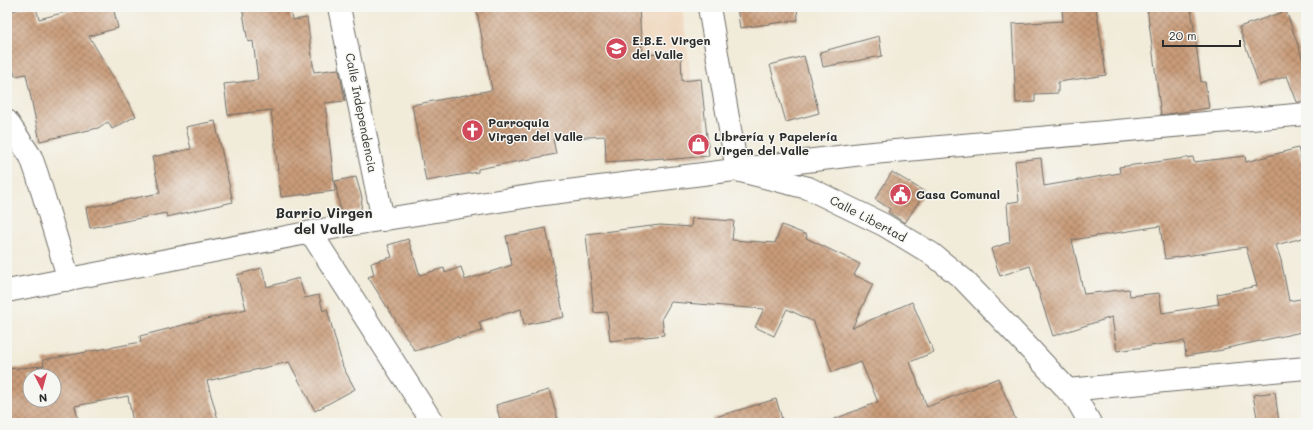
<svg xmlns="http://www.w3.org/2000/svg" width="1313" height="430" font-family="Mali,sans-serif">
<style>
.built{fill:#efd6bc}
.building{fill:url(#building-cross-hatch);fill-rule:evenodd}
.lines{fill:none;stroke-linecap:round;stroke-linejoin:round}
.street-casing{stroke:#706e68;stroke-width:24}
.street{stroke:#fff;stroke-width:22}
.labels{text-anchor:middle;stroke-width:3;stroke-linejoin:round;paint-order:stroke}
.poi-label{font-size:12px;font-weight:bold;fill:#2b2b2b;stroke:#f6f6f2;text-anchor:start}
.street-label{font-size:12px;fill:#2b2b2b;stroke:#f6f6f2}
.quarter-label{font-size:14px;font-weight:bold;fill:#2b2b2b;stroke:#f6f6f2}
</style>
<defs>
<pattern id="building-cross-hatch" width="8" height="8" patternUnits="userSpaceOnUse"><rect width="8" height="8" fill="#c99c7a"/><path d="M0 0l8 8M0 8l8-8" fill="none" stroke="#a37f64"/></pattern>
</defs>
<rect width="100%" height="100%" fill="#f6f6f2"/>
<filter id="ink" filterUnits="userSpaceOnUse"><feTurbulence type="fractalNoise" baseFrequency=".025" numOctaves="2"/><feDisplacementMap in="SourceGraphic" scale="8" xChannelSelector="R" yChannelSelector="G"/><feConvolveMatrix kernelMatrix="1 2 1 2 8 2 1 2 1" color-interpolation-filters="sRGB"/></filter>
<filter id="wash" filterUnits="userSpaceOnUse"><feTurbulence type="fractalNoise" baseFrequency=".012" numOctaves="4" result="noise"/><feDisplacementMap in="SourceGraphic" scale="16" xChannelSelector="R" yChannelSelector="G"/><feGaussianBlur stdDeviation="0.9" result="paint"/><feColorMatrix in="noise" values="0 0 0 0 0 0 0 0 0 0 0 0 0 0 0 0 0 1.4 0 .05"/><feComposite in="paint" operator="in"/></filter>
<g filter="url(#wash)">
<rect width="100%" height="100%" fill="#f1ebd9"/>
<path class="built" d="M539 7H682L691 80H682V85Z"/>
<g id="blocks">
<g class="building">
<path d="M27 7H36L39 19 85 7H113L118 28 89 36 136 116 112 129 108 122 98 128 40 141 26 74 15 76 12 64 7 65V12Z"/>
<path d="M242 7H290L292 20 307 18 314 72 339 69 345 101 325 103 335 191 281 197 271 110 228 115 224 84 258 80 253 41 248 42Z"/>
<path d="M476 7H639L642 55 681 53 682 81 701 79 709 156 664 160V158L606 162 605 136 553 139 556 154 478 169V172L426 181 412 105 492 90Z"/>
<path d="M737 7H797L798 20 740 28Z"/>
<path d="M1062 7H1096L1106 75 1058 82V93L1035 94V102L1016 103 1012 24 1063 21Z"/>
<path d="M1147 7H1191L1201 82H1205L1209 108 1161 115Z"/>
<path d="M1286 11 1306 68V102H1297L1287 76 1259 85 1239 27Z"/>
<path d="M879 36 882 56 823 67 820 52Z"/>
<path d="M804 56 819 113 786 122 770 65Z"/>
<path d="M215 121 233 202 167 217 166 213 90 228 86 208 160 193 152 157 191 149 186 127Z"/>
<path d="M1298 148 1301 160 1306 159V237L1276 245 1281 260 1289 301 1306 298V331L1223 349V350L1186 356 1184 341 1117 351 1112 317 1053 336 1030 266 1000 276 991 249 1010 242 1007 203 1019 201 1015 161 1041 158 1044 186 1120 173 1119 167 1193 157 1194 162 1245 156 1246 162ZM1160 226 1165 259 1246 247 1257 286 1217 294 1219 304 1162 313 1159 293 1130 296 1129 289 1084 294 1072 240Z"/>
<path d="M892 172 925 192 905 223 888 212 890 209 875 199Z"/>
<path d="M356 177 362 198 361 210 341 213 335 181Z"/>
<path d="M692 218 734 221 732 240 775 243 782 225 807 235 806 238 860 264 854 275 873 284 852 328 912 302 934 352 910 362 927 407 998 378 1017 423H827V422L878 402 861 362 832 372 814 322 787 309 774 336 755 327 764 309 671 302 662 318 664 335 610 341 607 312 594 313 586 234 660 225 691 227Z"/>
<path d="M546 228 564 317 524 325 521 309 479 322 482 331 458 338 457 336 446 341 415 351 368 277 374 275 371 263 392 257 388 245 408 239 420 275 444 268 445 273 461 267 465 280 512 265 506 236Z"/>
<path d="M262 268 267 287 299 278 305 298 319 295 323 311 327 309 343 367 355 389 315 411 289 362 207 381 219 423H133L128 396 75 406 79 423H7V369L44 366 43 360 141 342 140 336 246 309 237 275ZM30 376H54V400H30Z"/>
<path d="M549 390 559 423H501L496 405Z"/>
<path d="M1275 392 1279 423H1258L1253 395Z"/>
<path d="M776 399 782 419 767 423H713L712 418Z"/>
</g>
</g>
</g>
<g filter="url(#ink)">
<use href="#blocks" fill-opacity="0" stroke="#706e68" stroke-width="1"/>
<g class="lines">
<defs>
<g id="street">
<path d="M339 7 383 220"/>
<path d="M709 7 737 170 808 188 884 225 932 254 963 279 1028 347 1077 400 1090 423"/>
<path d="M7 121 31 157 37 174 69 280"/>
<path d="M311 233 433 423"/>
<path d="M7 291 348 225 536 195 862 154 1306 114"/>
<path d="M1067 390 1306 368"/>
</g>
</defs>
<use href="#street" class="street-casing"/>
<use href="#street" class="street"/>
</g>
</g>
<defs>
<symbol id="school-disc" viewBox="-11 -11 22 22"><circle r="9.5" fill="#d1495b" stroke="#f6f6f2"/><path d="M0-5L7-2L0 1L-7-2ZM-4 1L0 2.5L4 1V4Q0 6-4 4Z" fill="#fff"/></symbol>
<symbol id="church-disc" viewBox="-11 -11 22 22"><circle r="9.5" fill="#d1495b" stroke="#f6f6f2"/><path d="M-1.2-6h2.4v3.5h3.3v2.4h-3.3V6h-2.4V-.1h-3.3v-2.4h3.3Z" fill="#fff"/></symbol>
<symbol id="shop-disc" viewBox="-11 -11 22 22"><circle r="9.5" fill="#d1495b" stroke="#f6f6f2"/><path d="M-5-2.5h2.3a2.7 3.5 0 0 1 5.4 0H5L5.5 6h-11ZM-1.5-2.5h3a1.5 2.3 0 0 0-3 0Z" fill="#fff"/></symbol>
<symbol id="civic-disc" viewBox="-11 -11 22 22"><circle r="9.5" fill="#d1495b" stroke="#f6f6f2"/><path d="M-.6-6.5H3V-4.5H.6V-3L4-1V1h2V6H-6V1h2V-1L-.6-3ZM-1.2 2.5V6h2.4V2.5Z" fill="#fff"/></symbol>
</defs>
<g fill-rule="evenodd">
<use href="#school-disc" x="604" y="36" width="25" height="25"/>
<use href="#church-disc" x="460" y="118" width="25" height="25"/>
<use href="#shop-disc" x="686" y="132" width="25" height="25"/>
<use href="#civic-disc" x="888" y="182" width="25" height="25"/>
</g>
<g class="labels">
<g class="poi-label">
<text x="632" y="45">E.B.E. Virgen<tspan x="632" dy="14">del Valle</tspan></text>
<text x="488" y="127">Parroquia<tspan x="488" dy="14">Virgen del Valle</tspan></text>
<text x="714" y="141">Librería y Papelería<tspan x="714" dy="14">Virgen del Valle</tspan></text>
<text x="916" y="199">Casa Comunal</text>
</g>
<g class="street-label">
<text transform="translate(361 113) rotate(79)" y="4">Calle Independencia</text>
<text transform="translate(868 219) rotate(28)" y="4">Calle Libertad</text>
</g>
<g class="quarter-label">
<text x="324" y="218">Barrio Virgen<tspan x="324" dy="16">del Valle</tspan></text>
</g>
</g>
<rect width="1313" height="430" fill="none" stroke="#f6f6f2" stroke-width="24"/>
<g transform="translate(42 388) rotate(174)"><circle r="19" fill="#f6f6f2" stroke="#a5a5a2"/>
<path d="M0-3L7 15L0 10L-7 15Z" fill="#d1495b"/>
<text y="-6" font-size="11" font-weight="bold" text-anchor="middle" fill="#2b2b2b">N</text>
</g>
<path d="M1163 40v6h77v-6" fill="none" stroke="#2b2b2b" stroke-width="2"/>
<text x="1169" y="40" font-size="12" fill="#2b2b2b" stroke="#f6f6f2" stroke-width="3" paint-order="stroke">20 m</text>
</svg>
